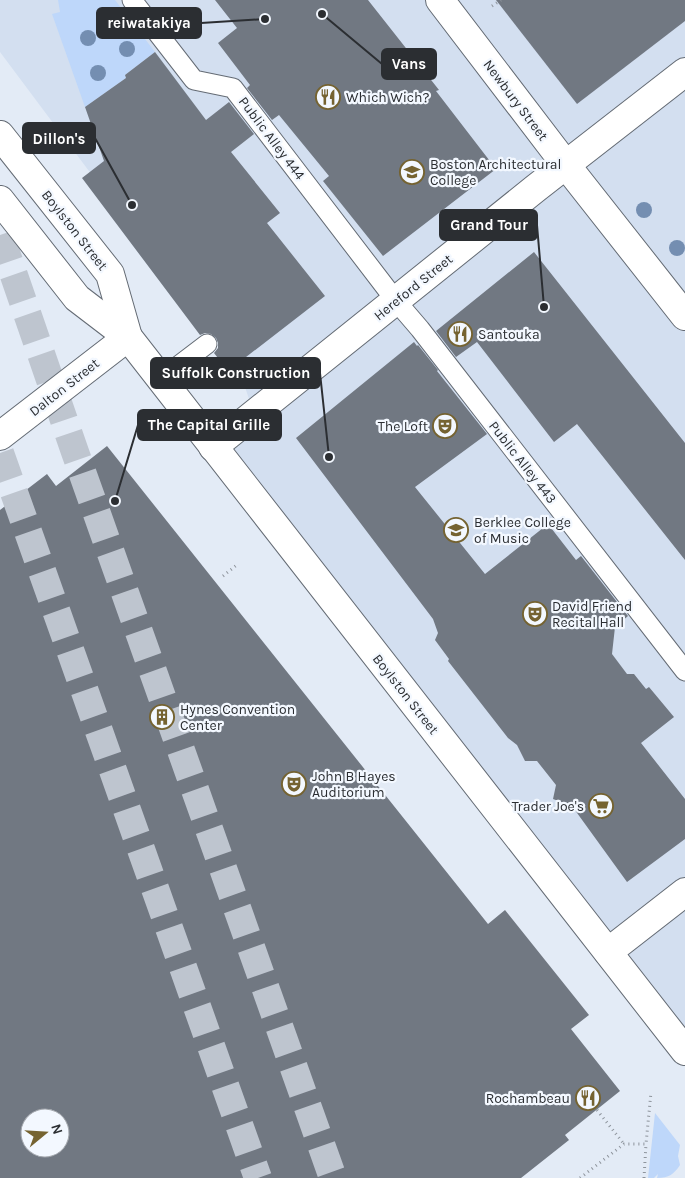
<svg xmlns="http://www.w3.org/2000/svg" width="685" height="1178" font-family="Karla,sans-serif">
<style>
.built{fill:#d3dff0}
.green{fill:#bed7fa}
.building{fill:#717882;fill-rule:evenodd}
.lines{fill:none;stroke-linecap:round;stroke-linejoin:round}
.motorway-tunnel{stroke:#bec5cf;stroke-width:28;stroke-dasharray:28 14;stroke-linecap:butt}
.service-casing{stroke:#646b74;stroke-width:21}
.minor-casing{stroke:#646b74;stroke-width:30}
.secondary-casing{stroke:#646b74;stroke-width:30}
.primary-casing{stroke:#646b74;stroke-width:30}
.path{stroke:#8e949c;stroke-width:3;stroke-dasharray:1 4;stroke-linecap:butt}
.service{stroke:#fff;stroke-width:19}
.minor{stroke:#fff;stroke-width:28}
.secondary{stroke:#fff;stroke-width:28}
.primary{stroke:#fff;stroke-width:28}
.tree{fill:#748eb1}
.labels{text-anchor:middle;stroke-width:4.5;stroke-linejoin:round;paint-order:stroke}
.poi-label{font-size:14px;fill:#2b2e32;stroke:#f3f8ff;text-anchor:start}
.street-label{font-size:14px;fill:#2b2e32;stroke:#f3f8ff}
.leader{fill:none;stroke:#2b2e32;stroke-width:2}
.callout-dot{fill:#2b2e32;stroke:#f3f8ff;stroke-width:2}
.callout{fill:#2b2e32;stroke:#2b2e32;stroke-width:2}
.callout-label{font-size:15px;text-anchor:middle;font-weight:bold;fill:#fff}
</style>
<rect width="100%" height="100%" fill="#e3ebf6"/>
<path class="built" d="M0 0H685V1032L213 447 254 414 240 372 180 291 172 297 132 244 139 238 0 52Z"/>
<g class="green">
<path d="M58 0H115L155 52 125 75 126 78 85 107 52 14 60 12Z"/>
<path d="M655 1113 680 1145 678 1156 680 1165C674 1174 669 1178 657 1178L658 1174 654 1178H648Z"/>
</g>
<g class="building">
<path d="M215 0H368L439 90 436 91 496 169 383 256 323 181 329 176 279 115 272 120 247 88 250 85 218 43 237 28Z"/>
<path d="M496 0H685V21L577 104Z"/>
<path d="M155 52 206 120 229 102 254 134 231 152 280 213 267 223 325 296 228 371 214 353 218 348V343L216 338 211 334 205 333 200 335 82 178 104 161 85 107 126 78 125 75Z"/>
<path d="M534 252 685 443V560L577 424 554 442 477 342 456 357 436 331Z"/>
<path d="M414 342 417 346 418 345 438 370 437 371 487 434 415 487 485 574 548 524 576 560 581 556 628 616 615 627 612 654 627 674H634L646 689 649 687 674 717 641 743 685 799V839L627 882 572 806 553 799 556 785 537 761H525L517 745 508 738 448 661 449 659 435 640 438 633 433 619 296 438Z"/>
<path d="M107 446 488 924 505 910 589 1015 571 1029 620 1091 565 1135 569 1140 521 1178H0V510L47 474 56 486ZM30 1118H60V1148H30Z"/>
</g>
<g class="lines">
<g class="motorway-tunnel">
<path d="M0 235 75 452 333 1178"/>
<path d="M0 453 258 1178"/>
</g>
<defs>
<g id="service">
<path d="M132 0 194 80 233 88 396 301 420 329 685 671"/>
<path d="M161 379 207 344"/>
</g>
<path id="minor" d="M608 952 685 892"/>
<g id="secondary">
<path d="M440 0 566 165 685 316"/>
<path d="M0 436 128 337"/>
<path d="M213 447 536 188 685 72"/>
</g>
<g id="primary">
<path d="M0 135 110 274 128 337"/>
<path d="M0 200 77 298 128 337 685 1051"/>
</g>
</defs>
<use href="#service" class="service-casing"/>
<use href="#minor" class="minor-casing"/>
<use href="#secondary" class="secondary-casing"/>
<use href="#primary" class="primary-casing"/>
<g class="path">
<path d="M492 6 501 0"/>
<path d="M76 124 81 140"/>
<path d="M223 576 238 564"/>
<path d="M597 1110 624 1144"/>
<path d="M580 1178 624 1144H646L651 1092"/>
<path d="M644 1178 646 1144"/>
</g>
<use href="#service" class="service"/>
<use href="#minor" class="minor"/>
<use href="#secondary" class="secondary"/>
<use href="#primary" class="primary"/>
</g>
<g class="tree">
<circle cx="88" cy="38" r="8"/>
<circle cx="127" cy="49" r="8"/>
<circle cx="98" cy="73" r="8"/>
<circle cx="644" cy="210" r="8"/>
<circle cx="677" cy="248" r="8"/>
</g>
<defs>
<symbol id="restaurant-ring" viewBox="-11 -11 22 22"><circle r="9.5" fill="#f3f8ff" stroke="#756331" stroke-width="1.5"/><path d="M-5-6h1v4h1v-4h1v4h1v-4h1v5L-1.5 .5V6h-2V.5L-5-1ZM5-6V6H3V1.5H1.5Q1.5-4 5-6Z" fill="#756331"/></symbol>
<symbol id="university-ring" viewBox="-11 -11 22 22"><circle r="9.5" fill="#f3f8ff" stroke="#756331" stroke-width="1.5"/><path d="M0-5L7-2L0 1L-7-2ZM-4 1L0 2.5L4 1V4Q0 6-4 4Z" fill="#756331"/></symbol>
<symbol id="theatre-ring" viewBox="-11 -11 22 22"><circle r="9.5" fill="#f3f8ff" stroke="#756331" stroke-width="1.5"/><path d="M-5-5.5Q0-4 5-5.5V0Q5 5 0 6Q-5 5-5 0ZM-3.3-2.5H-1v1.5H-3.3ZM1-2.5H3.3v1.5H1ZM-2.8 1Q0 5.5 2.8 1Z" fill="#756331"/></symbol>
<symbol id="building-ring" viewBox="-11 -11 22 22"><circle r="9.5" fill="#f3f8ff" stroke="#756331" stroke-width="1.5"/><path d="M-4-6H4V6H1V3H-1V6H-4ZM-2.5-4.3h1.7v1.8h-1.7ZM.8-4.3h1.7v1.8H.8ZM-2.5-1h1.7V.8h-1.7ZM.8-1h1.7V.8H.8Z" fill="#756331"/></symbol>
<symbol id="supermarket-ring" viewBox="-11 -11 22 22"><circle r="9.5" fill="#f3f8ff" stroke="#756331" stroke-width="1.5"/><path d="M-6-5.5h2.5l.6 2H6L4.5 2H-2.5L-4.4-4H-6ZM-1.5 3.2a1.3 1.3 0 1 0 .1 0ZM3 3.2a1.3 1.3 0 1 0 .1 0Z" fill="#756331"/></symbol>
</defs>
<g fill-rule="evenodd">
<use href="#restaurant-ring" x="314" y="83" width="28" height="28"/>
<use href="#university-ring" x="398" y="158" width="28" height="28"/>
<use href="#restaurant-ring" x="446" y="320" width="28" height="28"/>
<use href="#theatre-ring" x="431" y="412" width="28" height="28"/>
<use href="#university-ring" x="442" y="516" width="28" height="28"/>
<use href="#theatre-ring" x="521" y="600" width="28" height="28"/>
<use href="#building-ring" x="148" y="703" width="28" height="28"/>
<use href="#theatre-ring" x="280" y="770" width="28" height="28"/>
<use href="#supermarket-ring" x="587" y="792" width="28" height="28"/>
<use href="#restaurant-ring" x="574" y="1084" width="28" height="28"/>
</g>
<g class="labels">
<g class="poi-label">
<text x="346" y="102">Which Wich?</text>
<text x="430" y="169">Boston Architectural<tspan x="430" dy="16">College</tspan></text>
<text x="478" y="339">Santouka</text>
<text x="428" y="431" text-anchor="end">The Loft</text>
<text x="474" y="527">Berklee College<tspan x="474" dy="16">of Music</tspan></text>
<text x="552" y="611">David Friend<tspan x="552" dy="16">Recital Hall</tspan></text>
<text x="180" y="714">Hynes Convention<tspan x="180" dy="16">Center</tspan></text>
<text x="312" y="781">John B Hayes<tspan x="312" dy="16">Auditorium</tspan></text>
<text x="584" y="811" text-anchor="end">Trader Joe's</text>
<text x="570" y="1103" text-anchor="end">Rochambeau</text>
</g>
<g class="street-label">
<text transform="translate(516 100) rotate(53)" y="5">Newbury Street</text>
<text transform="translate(272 138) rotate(53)" y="5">Public Alley 444</text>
<text transform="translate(75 230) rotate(52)" y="5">Boylston Street</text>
<text transform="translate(413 287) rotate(-39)" y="5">Hereford Street</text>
<text transform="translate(64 387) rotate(-38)" y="5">Dalton Street</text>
<text transform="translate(523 462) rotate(52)" y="5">Public Alley 443</text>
<text transform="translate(406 694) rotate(52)" y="5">Boylston Street</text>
</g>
</g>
<path class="leader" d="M265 19L201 23M322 14L382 64M132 205L95 138M544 307L537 225M329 457L320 373M115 501L138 425"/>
<g class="callout-dot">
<circle cx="265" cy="19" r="5"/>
<circle cx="322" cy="14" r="5"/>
<circle cx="132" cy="205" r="5"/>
<circle cx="544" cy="307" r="5"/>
<circle cx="329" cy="457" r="5"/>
<circle cx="115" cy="501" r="5"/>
</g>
<g class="callout">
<rect x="97" y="8" width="104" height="30" rx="5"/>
<rect x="382" y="49" width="54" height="30" rx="5"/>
<rect x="23" y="123" width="72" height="30" rx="5"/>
<rect x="440" y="210" width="97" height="30" rx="5"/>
<rect x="151" y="358" width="169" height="30" rx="5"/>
<rect x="138" y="410" width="143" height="30" rx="5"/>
</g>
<g class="callout-label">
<text x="149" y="28">reiwatakiya</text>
<text x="409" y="69">Vans</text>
<text x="59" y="144">Dillon's</text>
<text x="489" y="230">Grand Tour</text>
<text x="236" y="378">Suffolk Construction</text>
<text x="209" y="430">The Capital Grille</text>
</g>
<g transform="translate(45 1133) rotate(72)"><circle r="24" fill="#f3f8ff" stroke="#a3a7ad"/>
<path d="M0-4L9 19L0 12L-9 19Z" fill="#756331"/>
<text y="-8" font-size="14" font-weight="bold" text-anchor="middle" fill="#2b2e32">N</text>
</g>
</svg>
